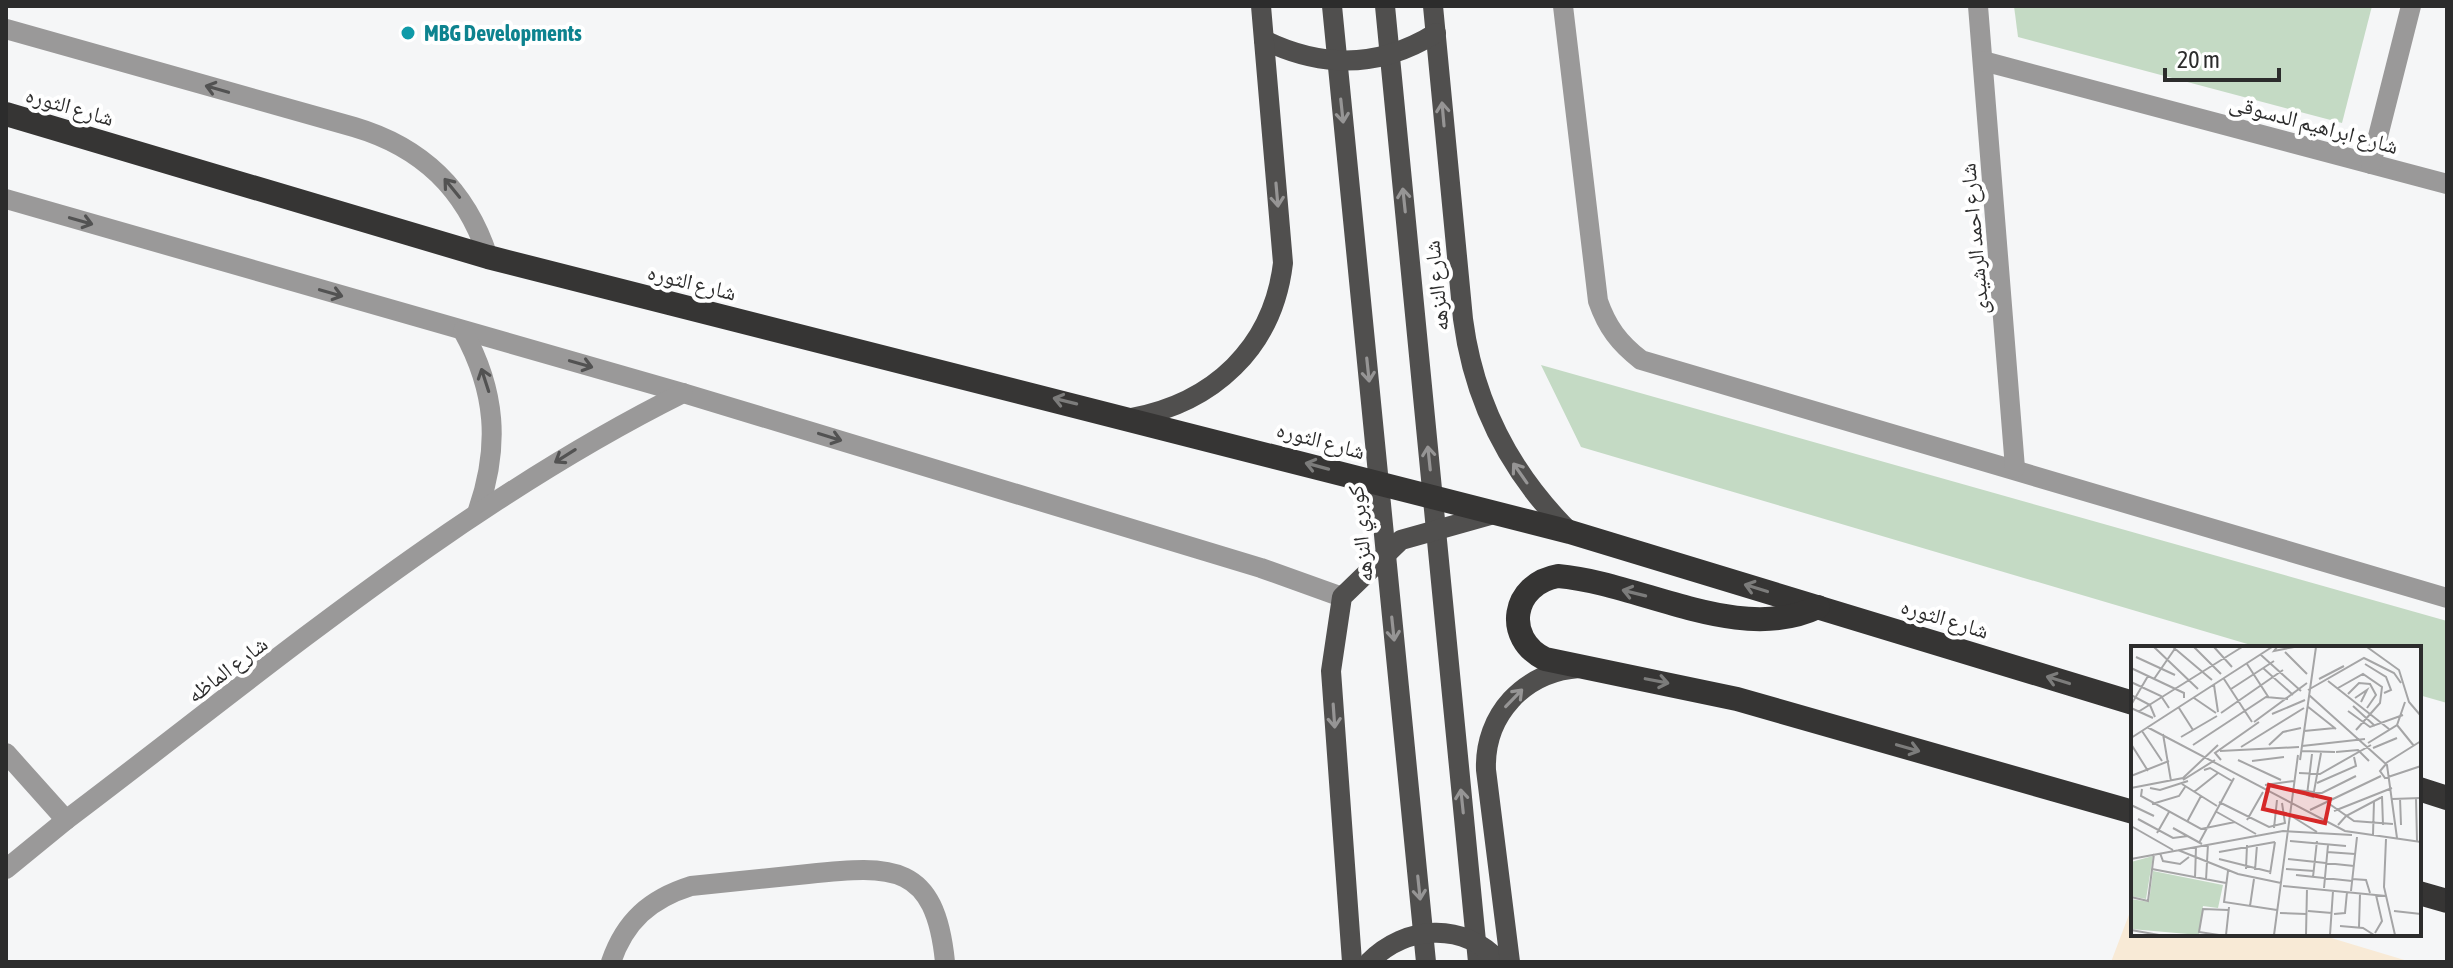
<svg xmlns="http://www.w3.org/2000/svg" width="2453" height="968" font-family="'Asap Condensed','Noto Naskh Arabic',sans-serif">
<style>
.medical{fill:#f8ead6}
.green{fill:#c4dac4}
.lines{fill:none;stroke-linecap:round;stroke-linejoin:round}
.minor{stroke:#9a9999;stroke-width:20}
.major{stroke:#504f4e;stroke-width:20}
.highway{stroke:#363534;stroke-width:24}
.oneway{stroke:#525252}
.oneway2{stroke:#969595}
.oneway3{stroke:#7c7c7b}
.culture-dot{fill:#0f9aa8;stroke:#fff;stroke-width:3}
.labels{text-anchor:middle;stroke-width:8;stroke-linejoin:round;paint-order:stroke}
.culture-label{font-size:22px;font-weight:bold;fill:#0d838f;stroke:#fff;text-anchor:start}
.street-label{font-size:22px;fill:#2c2c2c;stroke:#fff}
.inset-road{fill:none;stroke:#a5a5a6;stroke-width:2}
.view{fill:#d62828;fill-opacity:0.15;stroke:#d62828;stroke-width:4}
.inset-edge{fill:none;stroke:#2c2c2c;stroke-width:4}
</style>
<rect width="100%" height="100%" fill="#f5f6f7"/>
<path class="medical" d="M2133 904V934H2318L2411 962H2111Z"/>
<g class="green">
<path d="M2014 6H2372L2342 123 2018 37Z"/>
<path d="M1541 365 2447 621V703L2419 695V648H2261L1581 447Z"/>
</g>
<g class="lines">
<g class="minor">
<path d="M1563 6 1598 301C1607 327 1619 343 1641 360L2447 598"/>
<path d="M1978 6 2015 468"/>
<path d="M6 29 354 127C422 147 466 189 488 257"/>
<path d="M1983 61 2447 184"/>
<path d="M2371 164 2411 6"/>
<path d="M6 199 683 393 1261 568 1342 597"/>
<path d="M463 331C496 391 500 446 478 510"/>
<path d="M6 753 66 820"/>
<path d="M6 869 66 820C265 670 460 504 683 393"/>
<path d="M611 962C625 921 650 899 691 886 730 882 769 878 808 874 893 865 935 863 945 962"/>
</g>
<g class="major">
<path d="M1332 6 1426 962"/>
<path d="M1385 6 1478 962"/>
<path d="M1433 6 1463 319C1474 403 1510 473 1570 532"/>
<path d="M1264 40C1323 69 1380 68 1436 33"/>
<path d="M1131 418C1213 403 1273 348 1283 263L1261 6"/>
<path d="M1352 962 1331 671 1342 597 1401 540 1497 513"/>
<path d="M1369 962C1406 925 1463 921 1500 962"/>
<path d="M1510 962 1486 770C1484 715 1524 672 1579 668"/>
</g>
<g class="highway">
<path d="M6 114 488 257 1570 532 2133 703"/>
<path d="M1818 607C1739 645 1641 583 1558 576 1512 584 1503 638 1545 659L1737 699 2133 812"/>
<path d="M2419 789 2447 798"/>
<path d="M2419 893 2447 901"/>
</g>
</g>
<defs><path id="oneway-shaft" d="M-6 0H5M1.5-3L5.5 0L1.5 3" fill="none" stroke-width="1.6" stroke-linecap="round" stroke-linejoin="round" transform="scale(2)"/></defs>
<g class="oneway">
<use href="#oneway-shaft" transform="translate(217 89) rotate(-164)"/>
<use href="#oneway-shaft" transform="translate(452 188) rotate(-129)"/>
<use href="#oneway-shaft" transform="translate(81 221) rotate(16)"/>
<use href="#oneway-shaft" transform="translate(331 293) rotate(16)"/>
<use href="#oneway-shaft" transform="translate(581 364) rotate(16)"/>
<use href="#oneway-shaft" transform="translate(485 380) rotate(-108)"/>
<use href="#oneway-shaft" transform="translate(830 437) rotate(17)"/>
<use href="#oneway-shaft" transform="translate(565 456) rotate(148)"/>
</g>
<g class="oneway2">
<use href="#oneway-shaft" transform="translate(1342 111) rotate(84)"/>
<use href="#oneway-shaft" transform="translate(1443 114) rotate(-95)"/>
<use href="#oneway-shaft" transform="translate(1277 195) rotate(85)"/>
<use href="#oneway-shaft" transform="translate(1404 200) rotate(-96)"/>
<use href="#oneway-shaft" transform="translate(1368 370) rotate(84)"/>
<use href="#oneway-shaft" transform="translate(1429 458) rotate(-96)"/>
<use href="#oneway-shaft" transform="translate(1520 473) rotate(-125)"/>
<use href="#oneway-shaft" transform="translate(1393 629) rotate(84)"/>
<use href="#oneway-shaft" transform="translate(1514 698) rotate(-46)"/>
<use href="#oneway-shaft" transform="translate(1334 716) rotate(86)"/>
<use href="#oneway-shaft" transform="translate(1462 801) rotate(-96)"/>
<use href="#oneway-shaft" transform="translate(1419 888) rotate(84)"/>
</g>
<g class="oneway3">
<use href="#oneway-shaft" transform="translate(1065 401) rotate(-166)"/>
<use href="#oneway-shaft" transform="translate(1317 466) rotate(-165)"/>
<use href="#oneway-shaft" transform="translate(1756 588) rotate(-163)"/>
<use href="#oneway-shaft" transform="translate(1634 593) rotate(-166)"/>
<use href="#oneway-shaft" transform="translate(2058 680) rotate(-163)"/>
<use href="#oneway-shaft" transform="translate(1657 681) rotate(11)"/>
<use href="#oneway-shaft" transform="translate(1908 748) rotate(16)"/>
</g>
<circle class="culture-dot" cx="408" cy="33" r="8"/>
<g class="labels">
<g class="culture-label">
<text x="424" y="41">MBG Developments</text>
</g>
<g class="street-label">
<text transform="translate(70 106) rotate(16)" y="8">شارع الثوره</text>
<text transform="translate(2314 124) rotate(15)" y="8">شارع ابراهيم الدسوقى</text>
<text transform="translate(1974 239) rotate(-95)" y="8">شارع احمد الرشيدى</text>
<text transform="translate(692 282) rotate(14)" y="8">شارع الثوره</text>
<text transform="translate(1436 286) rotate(-96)" y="8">شارع النزهه</text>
<text transform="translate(1321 440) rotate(15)" y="8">شارع الثوره</text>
<text transform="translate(1360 534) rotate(-96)" y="8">كوبري النزهه</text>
<text transform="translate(1945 618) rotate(17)" y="8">شارع الثوره</text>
<text transform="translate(227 669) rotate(-37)" y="8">شارع الماظه</text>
</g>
</g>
<g transform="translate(2131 646)">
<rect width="290" height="290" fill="#f5f6f7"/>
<path d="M22 210 15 253 0 250V216ZM22 225 92 239 87 262 72 260 68 289 0 283V253L18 256Z" fill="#c4dac4"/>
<path class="inset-road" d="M23 1 67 43M42 1 81 34M63 1 90 28M83 1 101 21M146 1 143 5 163 1M236 1 268 24 278 56 290 70M154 6 176 28M130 9 170 45M5 11 44 29M116 18 138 52M234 18 255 31 260 44 253 47M0 22 53 47V52M132 22 162 49M23 33 45 1M93 33 121 76M188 33 213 20M197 35 258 83M0 36 30 50 38 62M83 39 87 66M207 42 232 28 251 41 249 57 225 84M100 43 143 15M177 44 233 12 263 27 270 37M217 48 228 37 239 38 245 49 236 62M0 49 19 59 24 71M178 49 256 119 266 192M63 52 85 67M224 52 236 44 230 56M0 59 17 30M176 60 205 83M222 60 244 80M0 62 22 72M48 62 62 84M217 65 239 81 272 69M7 66 111 1M90 67 152 24M141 68 174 54M123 76 176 37M266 79 283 100M16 81 214 185 290 196M11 85 31 115M173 85 204 82M32 88 40 135M50 91 86 70M0 92 141 1M237 97 266 79 274 56M0 98 17 125M62 99 135 51 157 53M138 99 152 86 170 82M171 100 234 93M110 101 173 62M242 102 266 92M89 105 168 101M170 105 204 106M205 106 227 104 238 115M181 108 176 149 182 151 190 107M90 114 84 107 128 76M107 114 150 134M169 114 185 1M121 115 153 111M255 117 290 95M255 118 249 125 254 132 290 120M73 124 79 122 101 135M168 127 189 128 240 99M0 130 38 115M52 134 84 114M186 137 225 120 223 111M51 138 86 160M134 139 163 135M0 142 52 132 87 99M19 142 29 144 57 135M11 143 10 150 70 183 104 176M166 144 191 147 225 130M63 146 87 127M251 150 252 179M269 152 270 179M285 152 286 195M261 153 290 152M88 156 138 181 154 177 151 157M197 157 223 175 262 178M21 158 48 150 54 141M0 159 23 170M179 164 250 130M84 165 125 188M203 165 261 142M162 171 186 186M7 173 42 192 57 190M116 174 132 146M56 176 70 150M207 179 215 170 251 151M0 180 42 204M42 182 71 198M143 182 146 154M26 187 38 166M242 189 243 155M255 193 253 241 264 289M159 195 215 200M68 197 103 132M47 204 107 228 150 237M88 206 144 196M196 206 224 208M29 207 32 215 49 218 58 211M0 213 152 185 221 189M88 213 140 226M157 213 223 220M21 223 95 237M115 223 116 199M155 223 183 225M124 224 126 199M97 225 93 256 146 264M139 228 144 196M165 229 221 235M182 231 186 195M64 232 65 201M221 233 235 234 239 247M75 234 77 198M152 240 255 250M193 242 197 199M220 245 226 191M0 251 17 255 23 208M119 260 123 233M177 265 201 267M263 265 290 268M149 267 175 268M203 268 214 267 216 246M209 280 232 282 243 289M228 281 229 248M0 284 28 289M244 287 251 275 245 249M88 289 68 286 72 263 97 264M95 289 98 261M143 289 167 109M175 289 176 242M199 289 202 245"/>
<path class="view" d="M138 139 199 153 194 177 132 163Z"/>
<rect width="290" height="290" class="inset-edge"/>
</g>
<rect width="2453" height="968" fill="none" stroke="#2c2c2c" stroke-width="16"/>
<path d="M2165 68v12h114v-12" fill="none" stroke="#2c2c2c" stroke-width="4"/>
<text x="2177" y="68" font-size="24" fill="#2c2c2c" stroke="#ffffff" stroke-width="6" paint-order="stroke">20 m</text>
</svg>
